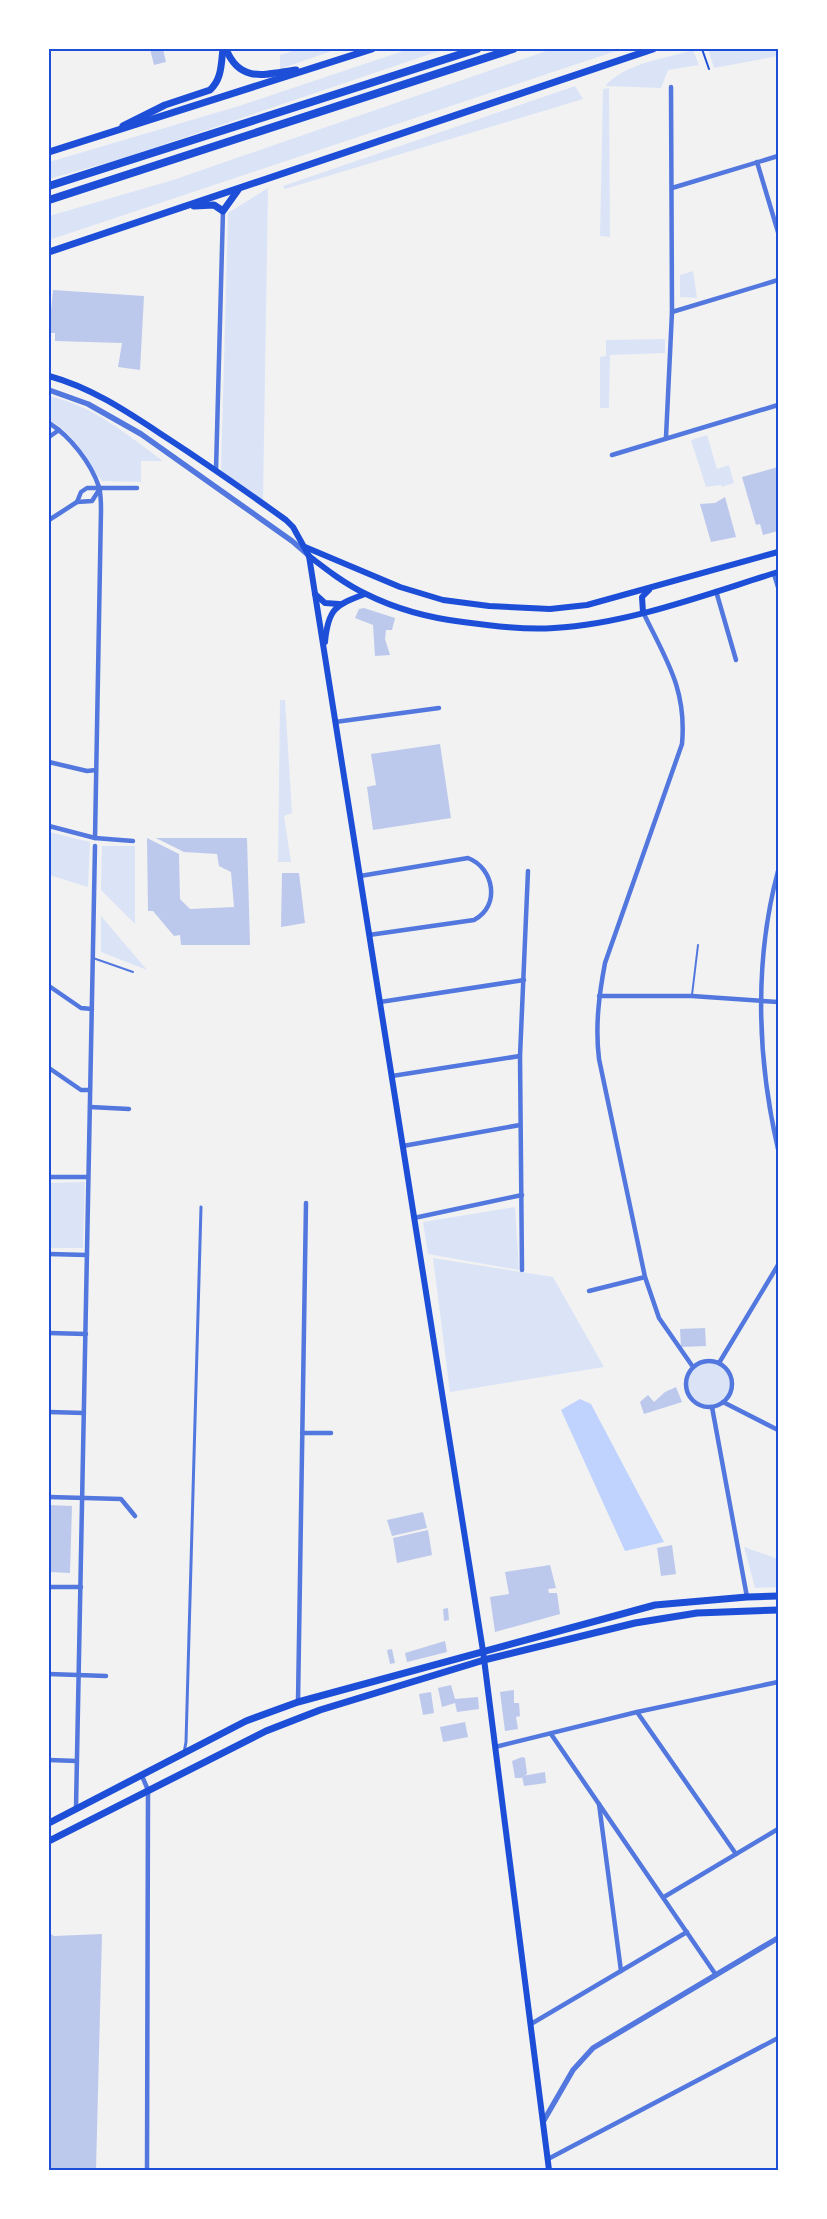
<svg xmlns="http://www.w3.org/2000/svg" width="827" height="2219" font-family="'Crimson Pro',serif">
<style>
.green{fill:#dbe4f7}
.water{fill:#bfd3fe}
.building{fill:#bdc9ec}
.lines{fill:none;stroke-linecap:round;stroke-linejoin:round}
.path{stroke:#1d4ed8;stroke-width:2}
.service{stroke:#5277de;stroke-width:2}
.pedestrian{stroke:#5277de;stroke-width:3}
.minor{stroke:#5277de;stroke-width:4.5}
.tertiary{stroke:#5277de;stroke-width:5.5}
.secondary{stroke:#1d4ed8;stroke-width:6}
.primary{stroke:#1d4ed8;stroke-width:7}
.trunk{stroke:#1d4ed8;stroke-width:7}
.motorway{stroke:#1d4ed8;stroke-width:8}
.neatline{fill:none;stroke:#1d4ed8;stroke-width:2}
</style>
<rect width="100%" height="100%" fill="#f2f2f2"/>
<g class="green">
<path d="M299 49H338L280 69V55Z"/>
<path d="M409 49H445L124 158 49 179V162L239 106Z"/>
<path d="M552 49H622L49 240V216L173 180Z"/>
<path d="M708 49H778V56L714 68Z"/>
<path d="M693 50 699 65 668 70 661 88 605 86C626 63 663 59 693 50Z"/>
<path d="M575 86 583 99 285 189 283 186Z"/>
<path d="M609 88 610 237 600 236 603 89Z"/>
<path d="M268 188 263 501 221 471 228 213Z"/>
<path d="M693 271 697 298 680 297V275Z"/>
<path d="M665 339V353L610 355 609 408H600V357L606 356V340Z"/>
<path d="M49 396C94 406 126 434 163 461H141V482L102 481C83 457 77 435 49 420Z"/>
<path d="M707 435 717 469 729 465 734 483 722 487 721 485 706 487 691 440Z"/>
<path d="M280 700H285L292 813 284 816 291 862H278Z"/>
<path d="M49 832 90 842 88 887 49 875Z"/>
<path d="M102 846H135V924L101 890Z"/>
<path d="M101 916 147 970 101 952Z"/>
<path d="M85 1182 83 1248H49V1183Z"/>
<path d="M515 1207 519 1270 428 1254 423 1222Z"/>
<path d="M433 1258 553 1277 604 1367 450 1392Z"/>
<circle cx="708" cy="1384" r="22"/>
<path d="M744 1547 778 1559V1587L755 1588Z"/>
</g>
<path class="water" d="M580 1399 591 1404 664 1542 625 1551 561 1410Z"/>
<g class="building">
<path d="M150 49H163L166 62 154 65Z"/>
<path d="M53 290 144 296 140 370 118 367 122 343 55 341V333H49Z"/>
<path d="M778 467V531L763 535 760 524 756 525 742 477Z"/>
<path d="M725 497 736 537 711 542 700 504 715 503Z"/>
<path d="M364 608 395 618 392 630H386L385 639 390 655 375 656 373 625 355 618 359 609Z"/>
<path d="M440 744 451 818 373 830 367 787 376 785 371 754Z"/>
<path d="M147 838 179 854 180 899 190 909 234 907 231 872 219 866 217 854 184 852 156 838H247L250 945H181L180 935 174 936 153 911H148Z"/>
<path d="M282 873H299L305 923 281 927Z"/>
<path d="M705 1328 706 1346 681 1347 680 1329Z"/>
<path d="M676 1387 682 1402 644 1414 640 1402 648 1395 654 1402 665 1392Z"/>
<path d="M49 1505 72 1506 70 1573 49 1572Z"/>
<path d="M423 1512 427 1528 392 1536 387 1520Z"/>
<path d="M428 1530 432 1555 397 1563 393 1538Z"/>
<path d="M672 1545 676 1574 661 1576 657 1548Z"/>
<path d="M550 1565 556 1588 548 1589 549 1593H557L560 1614 495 1632 490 1597 509 1594 505 1572Z"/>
<path d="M448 1608 449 1620 444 1621 443 1609Z"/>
<path d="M445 1641 447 1652 407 1662 405 1653Z"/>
<path d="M392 1649 395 1663 390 1664 387 1650Z"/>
<path d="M451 1685 455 1699 478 1697 479 1709 457 1712 455 1703 442 1707 438 1688Z"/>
<path d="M514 1690V1703H519L520 1716 516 1717 518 1729 505 1731 500 1692Z"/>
<path d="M431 1692 434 1713 423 1715 419 1694Z"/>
<path d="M465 1722 468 1737 443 1742 440 1727Z"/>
<path d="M522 1757 525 1758 527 1774 521 1778H515L512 1761Z"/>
<path d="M545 1772 546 1783 524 1786 522 1776Z"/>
<path d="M49 1933 54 1936 102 1934 96 2170H49Z"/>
</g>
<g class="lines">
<path class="path" d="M702 49 709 69"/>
<g class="service">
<path d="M93 958 133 972"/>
<path d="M692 995 698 945"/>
</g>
<path class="pedestrian" d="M184 1753 186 1742 201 1207"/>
<g class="minor">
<path d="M757 162 778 232"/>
<path d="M672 188 778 156"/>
<path d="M672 312 778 280"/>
<path d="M49 423C70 436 91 463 99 487 101 494 101 503 101 510L95 838"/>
<path d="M49 437 59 430"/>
<path d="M666 437 672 312 671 87"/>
<path d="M612 455 778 405"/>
<path d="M216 470 223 211"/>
<path d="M77 502 81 492 87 488H137"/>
<path d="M49 520 77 502 92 501 99 490"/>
<path d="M774 574 778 587"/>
<path d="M716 591 736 660"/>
<path d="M643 612C666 660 687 689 682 744L605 963C599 995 595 1026 599 1059L645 1277 659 1318 693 1367"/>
<path d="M335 722 439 708"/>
<path d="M49 762 87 771 96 770"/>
<path d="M49 826 95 838 133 841"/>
<path d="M778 871C754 961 757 1058 778 1149"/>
<path d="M360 876 468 858C494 868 501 906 474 920L369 935"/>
<path d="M49 986 81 1008 92 1009"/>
<path d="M599 996H692L778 1002"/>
<path d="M380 1002 524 980"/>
<path d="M49 1068 81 1090H90"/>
<path d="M392 1076 520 1056"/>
<path d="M90 1107 129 1109"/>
<path d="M403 1146 520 1125"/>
<path d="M49 1177H88"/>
<path d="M414 1218 522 1195"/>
<path d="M49 1254 87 1255"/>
<path d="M522 1270 520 1056 528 871"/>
<path d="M589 1291 645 1277"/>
<path d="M49 1333 86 1334"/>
<circle cx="709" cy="1384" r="23"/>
<path d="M719 1363 778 1265"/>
<path d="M723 1402 778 1430"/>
<path d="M712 1407 747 1597"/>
<path d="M49 1412 84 1413"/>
<path d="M302 1433H331"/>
<path d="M49 1497 121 1499 135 1516"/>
<path d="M49 1587H81"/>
<path d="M49 1674 106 1676"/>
<path d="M298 1702 306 1203"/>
<path d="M637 1712 736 1854"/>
<path d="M551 1734 716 1975"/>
<path d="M495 1747 637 1712 778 1682"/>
<path d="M49 1760 77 1761"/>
<path d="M142 1776 148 1790 147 2170"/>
<path d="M599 1804 621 1971"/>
<path d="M76 1808 95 846"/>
<path d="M664 1897 778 1829"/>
<path d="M531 2024 687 1932"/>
<path d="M548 2159 778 2038"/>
</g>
<g class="tertiary">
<path d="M49 390 88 404 141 434 292 541 307 554"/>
<path d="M543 2122 573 2070 593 2048 778 1938"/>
</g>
<g class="secondary">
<path d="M49 376C93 388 129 413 167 438 207 464 247 492 286 520L293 527 309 556 483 1651 549 2170"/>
<path d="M305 547 400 587 443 600 489 606 550 609 587 605 778 552"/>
<path d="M309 556C327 570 345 584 366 594 396 609 430 618 463 622 493 626 525 630 554 628 628 624 707 594 778 572"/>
<path d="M315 594 325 603 339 604"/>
<path d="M643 612 642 597 649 590"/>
<path d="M325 642C328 609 335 605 365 594"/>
</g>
<g class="primary">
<path d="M49 1823 246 1721 298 1702 655 1605 747 1597 778 1596"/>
<path d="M49 1841 266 1731 320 1710 484 1660 635 1623 697 1613 778 1610"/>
</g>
<g class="trunk">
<path d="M226 49C240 84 266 74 296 70"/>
<path d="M123 126 165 105 210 90C222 79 221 64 223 49"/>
<path d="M49 152 372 49"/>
<path d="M194 206 214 205 223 211 238 190"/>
<path d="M49 252 653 49"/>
</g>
<g class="motorway">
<path d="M49 186 477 49"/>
<path d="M49 200 513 49"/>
</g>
</g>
<rect width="827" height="2219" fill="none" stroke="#ffffff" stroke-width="100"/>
<rect x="50" y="50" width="727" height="2119" class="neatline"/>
</svg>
